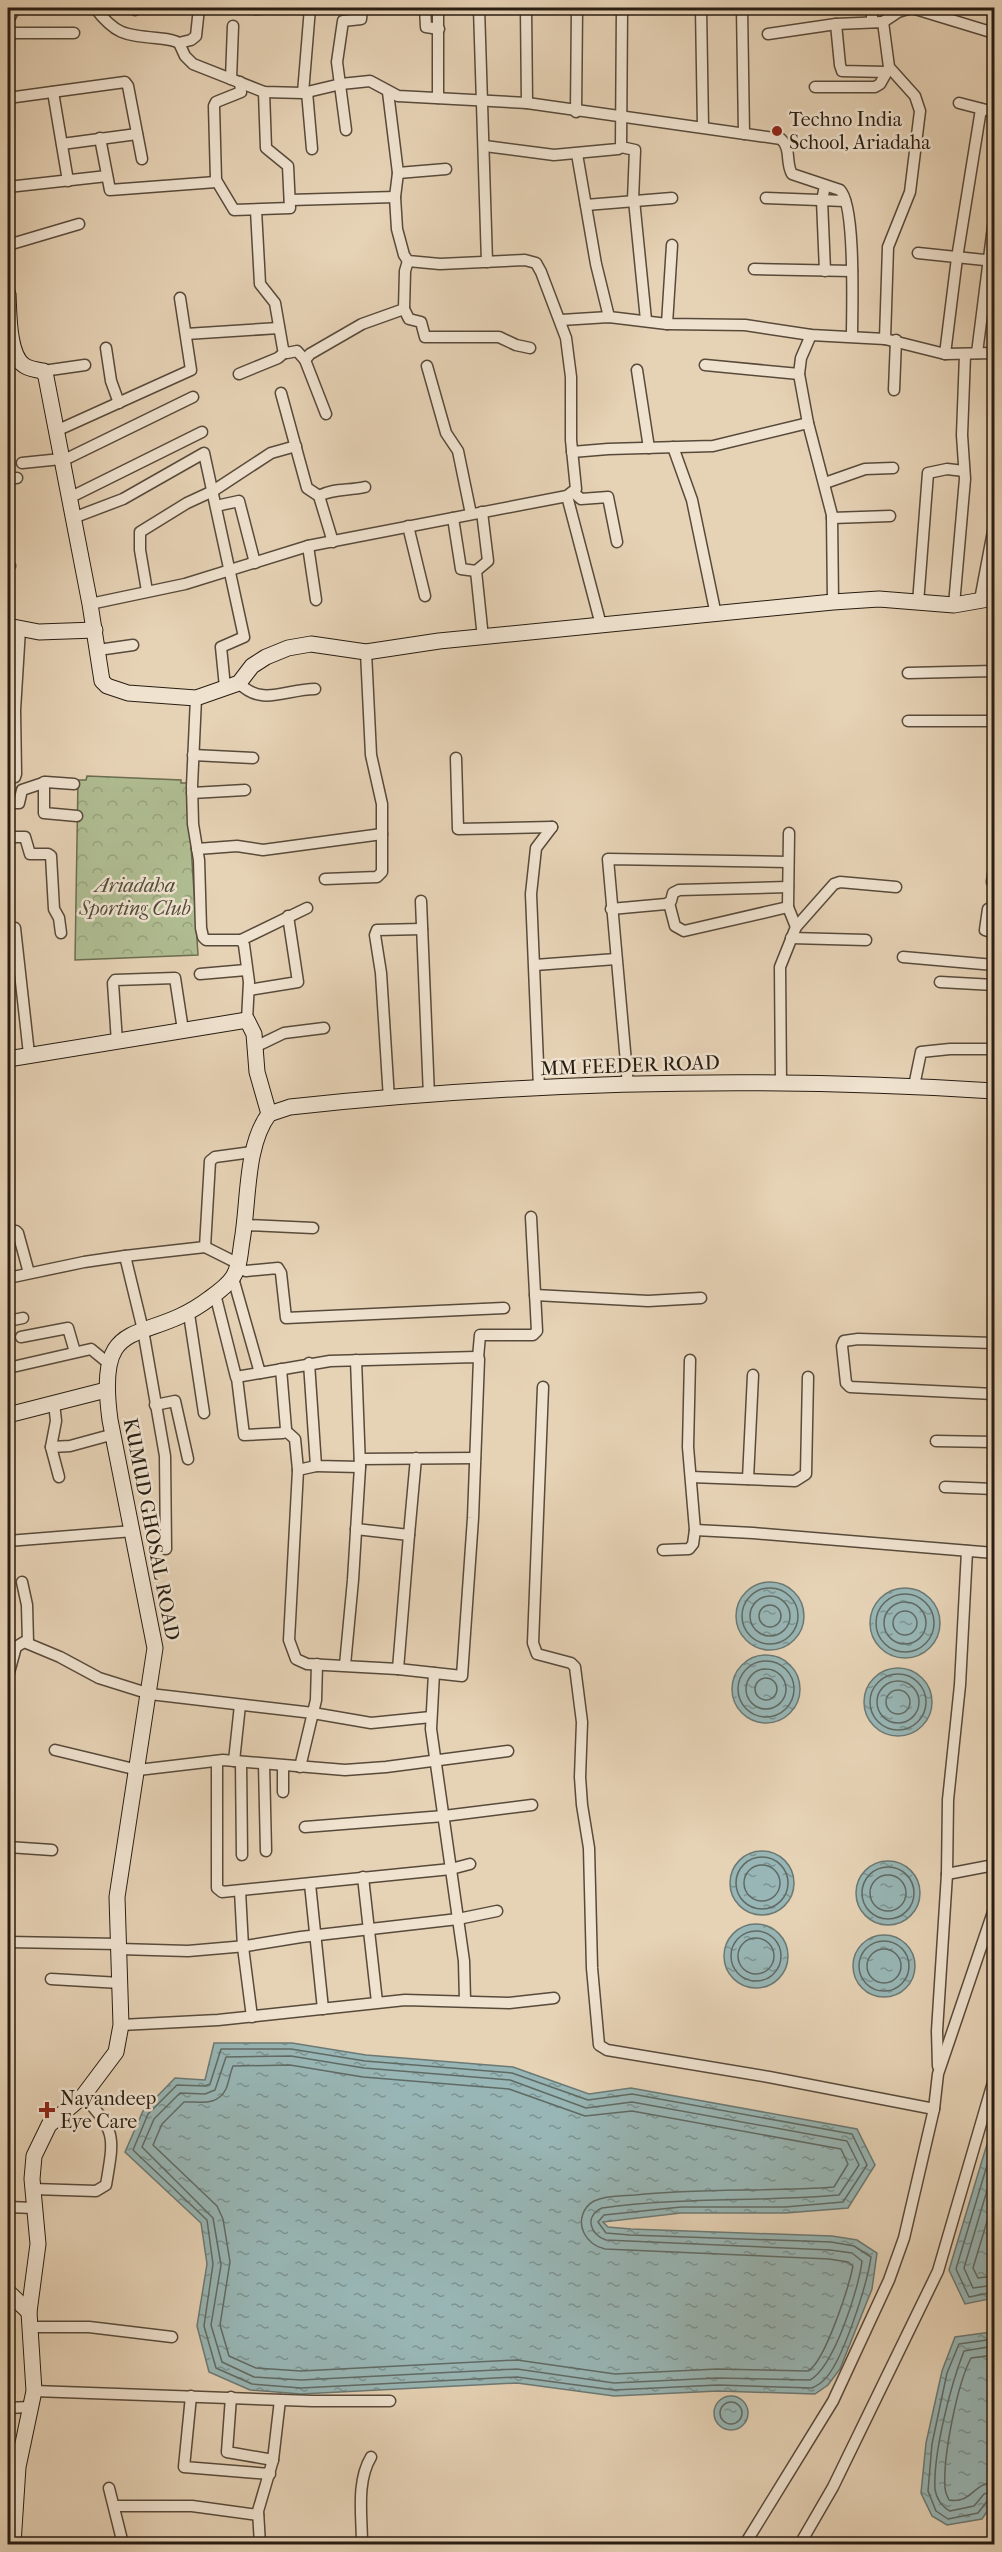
<svg xmlns="http://www.w3.org/2000/svg" width="1002" height="2552" font-family="'IM FELL French Canon',serif">
<style>
.park{fill:url(#park-crowns);stroke:#6c6d52;stroke-width:1.5}
.water{fill:url(#water-ripples);stroke:#6b7974;stroke-width:1.5}
.lines{fill:none;stroke-linecap:round;stroke-linejoin:round}
.shore{stroke:#606a64;stroke-width:1.5}
.street-casing{stroke:#584a3b;stroke-width:13}
.secondary-casing{stroke:#281d12;stroke-width:17}
.street{stroke:#efe2cf;stroke-width:10}
.secondary{stroke:#efe2cf;stroke-width:15}
.poi-dot{fill:#8f2418;stroke:#efe2cf;stroke-width:2}
.labels{text-anchor:middle;stroke-width:5;stroke-linejoin:round;paint-order:stroke}
.poi-label{font-size:20px;fill:#281d12;stroke:#efe2cf;text-anchor:start}
.park-label{font-size:20px;font-style:italic;fill:#514d38;stroke:#efe2cf}
.street-label{font-size:20px;fill:#281d12;stroke:#efe2cf}
</style>
<defs>
<pattern id="park-crowns" width="20" height="18" patternUnits="userSpaceOnUse" patternTransform="scale(1.5)"><rect width="20" height="18" fill="#b0bd92"/><path d="M2 6a3 3 0 1 1 6 0M12 15a3 3 0 1 1 6 0" fill="none" stroke="#97a27d"/></pattern>
<pattern id="water-ripples" width="26" height="14" patternUnits="userSpaceOnUse" patternTransform="scale(1.5)"><rect width="26" height="14" fill="#98b6b5"/><path d="M2 4q2-2 4 0t4 0M15 11q2-2 4 0t4 0" fill="none" stroke="#7c9392"/></pattern>
</defs>
<rect width="100%" height="100%" fill="#e6d2b5"/>
<filter id="stains"><feTurbulence type="fractalNoise" baseFrequency=".00333" numOctaves="4"/><feColorMatrix values="0 0 0 0 .2 0 0 0 0 .09 0 0 0 0 .02 0 0 0 .5 -.17"/></filter>
<radialGradient id="worn" r=".72"><stop offset=".6" stop-color="#630" stop-opacity="0"/><stop offset="1" stop-color="#630" stop-opacity=".3"/></radialGradient>
<path class="park" d="M87 776 181 780V783H187L198 955 75 960 78 780H86Z"/>
<g class="water">
<circle cx="770" cy="1616" r="34"/>
<circle cx="905" cy="1623" r="35"/>
<circle cx="766" cy="1689" r="34"/>
<circle cx="898" cy="1702" r="34"/>
<circle cx="762" cy="1883" r="32"/>
<circle cx="888" cy="1893" r="32"/>
<circle cx="756" cy="1956" r="32"/>
<circle cx="884" cy="1966" r="31"/>
<path d="M214 2043H292L366 2055 513 2067 589 2094 631 2088 857 2129 875 2165 848 2208 786 2213H681L603 2222 608 2227 631 2229 832 2236 857 2240 877 2253 872 2289 840 2369 828 2385 815 2394 718 2391 614 2396 517 2383 301 2394 250 2390 209 2372 197 2326 207 2264 201 2223 125 2152 143 2111 175 2078 205 2080Z"/>
<path d="M994 2121V2298L965 2304 949 2270Z"/>
<path d="M991 2332 994 2334V2501L982 2519 947 2525 932 2516 921 2493 926 2443 942 2371 955 2337Z"/>
<circle cx="731" cy="2413" r="17"/>
</g>
<g class="lines">
<g class="shore">
<circle cx="770" cy="1616" r="28"/>
<circle cx="905" cy="1623" r="29"/>
<circle cx="770" cy="1616" r="20"/>
<circle cx="905" cy="1623" r="21"/>
<circle cx="770" cy="1616" r="11"/>
<circle cx="905" cy="1623" r="12"/>
<circle cx="766" cy="1689" r="28"/>
<circle cx="766" cy="1689" r="20"/>
<circle cx="898" cy="1702" r="28"/>
<circle cx="766" cy="1689" r="11"/>
<circle cx="898" cy="1702" r="21"/>
<circle cx="898" cy="1702" r="12"/>
<circle cx="762" cy="1883" r="26"/>
<circle cx="762" cy="1883" r="18"/>
<circle cx="888" cy="1893" r="26"/>
<circle cx="888" cy="1893" r="18"/>
<circle cx="756" cy="1956" r="25"/>
<circle cx="756" cy="1956" r="18"/>
<circle cx="884" cy="1966" r="25"/>
<circle cx="884" cy="1966" r="17"/>
<path d="M221 2049H291L365 2061 512 2073 588 2100 632 2094 852 2134 867 2165 843 2202 785 2207H681L604 2215 598 2222 606 2233 630 2235 831 2242 854 2246 871 2257C867 2284 843 2362 824 2380 821 2383 816 2386 812 2388L718 2385 614 2390 517 2377 301 2388 252 2384 216 2368 204 2326 213 2264 207 2220 133 2150 148 2114 177 2085 205 2086 210 2084Z"/>
<path d="M291 2056 364 2068 510 2080 586 2108 632 2102 847 2141 859 2165 839 2195C759 2202 681 2197 602 2208 584 2216 590 2235 606 2240L830 2250 852 2253 862 2261C859 2288 834 2367 810 2380L717 2378 614 2383 517 2369 301 2380 254 2377 222 2362 211 2325 221 2265 213 2218 142 2147 154 2119 180 2093 205 2094 215 2090 226 2057Z"/>
<path d="M290 2065 363 2077 509 2089 585 2116 632 2111 841 2149 848 2164 834 2187C768 2192 701 2188 635 2195 623 2196 606 2195 594 2201 583 2207 578 2221 584 2233 588 2241 596 2247 605 2249L829 2259 848 2262 853 2266C849 2286 825 2362 808 2371L717 2369 615 2374 517 2360 301 2371 256 2368 229 2356 220 2325 230 2262 223 2219 217 2206 153 2145 162 2124 184 2102C199 2101 217 2107 226 2089 229 2082 230 2073 233 2066Z"/>
<path d="M994 2142 956 2269 969 2297 994 2292"/>
<path d="M994 2167 964 2268 973 2288 994 2285"/>
<path d="M994 2198 973 2268 978 2278 994 2276"/>
<path d="M994 2339 959 2344 947 2373 932 2444 928 2491 936 2511 948 2519 978 2513 988 2500 994 2498"/>
<path d="M994 2346 964 2351C951 2384 933 2453 935 2489 936 2498 942 2507 950 2511L974 2506 984 2494 994 2491"/>
<path d="M994 2355 971 2358C957 2385 943 2456 945 2487 945 2491 947 2496 949 2500 972 2504 973 2483 994 2482"/>
<circle cx="731" cy="2413" r="11"/>
</g>
<defs>
<g id="street">
<path d="M95 8C115 34 124 35 156 38 164 39 172 39 179 43L185 56 193 64 264 92 303 93 341 84 370 81 398 96 527 103 781 139C792 150 785 162 792 174L840 190C856 205 852 311 852 336"/>
<path d="M135 8V10"/>
<path d="M288 8 310 9"/>
<path d="M425 8 426 27 439 29"/>
<path d="M479 8 487 262"/>
<path d="M526 8 527 103"/>
<path d="M701 8 703 127"/>
<path d="M742 8 744 134"/>
<path d="M872 8V21"/>
<path d="M912 8 994 33"/>
<path d="M255 9 273 8"/>
<path d="M8 21 15 8"/>
<path d="M883 22 898 12 911 8"/>
<path d="M836 24 840 65 842 71 886 72"/>
<path d="M8 33H74"/>
<path d="M768 34 836 24 883 22 889 67 915 96 920 111 910 192 888 247 885 339"/>
<path d="M179 43 191 40 196 36 199 8"/>
<path d="M231 79 233 26"/>
<path d="M240 82 241 92 216 102 214 106 216 180 234 210 290 208 288 166 266 148 264 92"/>
<path d="M815 87H875L880 84 889 68"/>
<path d="M53 92 68 181"/>
<path d="M307 92 312 149"/>
<path d="M303 93 310 8"/>
<path d="M8 98 125 82 128 86 142 159"/>
<path d="M438 98V8"/>
<path d="M959 103 994 112"/>
<path d="M576 112 577 8"/>
<path d="M346 130 337 62 343 21 361 19 362 8"/>
<path d="M100 138 110 190 216 182"/>
<path d="M62 144 137 134"/>
<path d="M485 146 554 155 618 149 621 147 622 8"/>
<path d="M621 147 635 150 633 200"/>
<path d="M577 154 596 264 609 317"/>
<path d="M398 173 446 169"/>
<path d="M8 187 107 176"/>
<path d="M766 198 845 201"/>
<path d="M290 200 395 197"/>
<path d="M634 200 646 320"/>
<path d="M586 205 672 198"/>
<path d="M256 210 260 284 275 303 283 349 287 353 297 351 305 360"/>
<path d="M8 245 79 224"/>
<path d="M918 253 994 261"/>
<path d="M754 269 852 271"/>
<path d="M825 271 822 200 825 186"/>
<path d="M404 309 409 319 421 322 425 337H499L516 345 530 348"/>
<path d="M561 320 609 317 667 324 745 325 811 335 885 339 945 354 994 353"/>
<path d="M667 324 672 245"/>
<path d="M186 334 279 328"/>
<path d="M811 335 801 358 799 374 808 423 832 515 833 602"/>
<path d="M106 348 111 381 119 403"/>
<path d="M977 353 994 219"/>
<path d="M945 354 957 258 981 109"/>
<path d="M705 365 799 374"/>
<path d="M427 366 446 433 458 451 471 514"/>
<path d="M637 370 649 448"/>
<path d="M43 371 85 365"/>
<path d="M239 374 278 358 285 352"/>
<path d="M894 390 896 340"/>
<path d="M281 393 307 488 319 496 333 542"/>
<path d="M326 414 305 360 310 354 362 324 404 309 405 271 408 261"/>
<path d="M56 431 191 370 180 298"/>
<path d="M673 447 692 500 716 615"/>
<path d="M572 452 608 449 713 446 808 423"/>
<path d="M62 461 193 397"/>
<path d="M22 463 61 459"/>
<path d="M8 478H17"/>
<path d="M825 483 865 469 893 468"/>
<path d="M573 492 581 499 608 497 617 542"/>
<path d="M319 496C334 488 348 491 365 487"/>
<path d="M567 496 601 625"/>
<path d="M69 498 202 432"/>
<path d="M216 506 239 501 255 563"/>
<path d="M482 512 488 561 476 571 483 638"/>
<path d="M73 518 123 499 204 453 244 637 221 647 225 687"/>
<path d="M453 518 461 569 476 571"/>
<path d="M832 518 890 516"/>
<path d="M408 526 425 596"/>
<path d="M308 546 316 600"/>
<path d="M8 566H10"/>
<path d="M147 591 140 550V532L187 503 213 491 271 453 296 446"/>
<path d="M980 600 994 526"/>
<path d="M918 603 928 473 947 469 964 471"/>
<path d="M90 604 185 584 308 546 567 496 576 489 571 440V377L566 338 541 272 536 263 525 260 440 264 408 261 404 255 397 229 395 197 398 173 388 92"/>
<path d="M954 605 965 479 962 435 965 355"/>
<path d="M98 650 133 645"/>
<path d="M908 673 994 671"/>
<path d="M239 683C262 707 286 689 315 689"/>
<path d="M196 698 192 786 193 824 199 860 201 928 203 937 206 940H241L244 945 249 982 247 1020"/>
<path d="M908 721H994"/>
<path d="M193 755 253 758"/>
<path d="M456 758 458 829 552 827"/>
<path d="M8 777H15L16 774 15 710 20 629"/>
<path d="M44 782V813L77 816"/>
<path d="M192 793 245 790"/>
<path d="M8 803H19L22 790 46 782 74 784"/>
<path d="M789 833 788 907 796 927"/>
<path d="M8 837H25L30 854H48L51 856 54 909 59 918 61 933"/>
<path d="M197 849 237 846 263 850 382 834"/>
<path d="M994 866 992 882H994"/>
<path d="M325 879 377 877 382 872V804L371 755 366 652"/>
<path d="M421 901 429 1096"/>
<path d="M669 903 675 926 684 931 788 907"/>
<path d="M611 909 666 904 671 901 673 893 679 890 788 887"/>
<path d="M994 910 988 909 985 930 994 933"/>
<path d="M15 928 29 1054"/>
<path d="M791 938 866 940"/>
<path d="M241 940 307 908"/>
<path d="M903 957 994 965"/>
<path d="M535 965 616 959"/>
<path d="M200 974 246 970"/>
<path d="M940 982 994 985"/>
<path d="M249 990 298 982 288 916"/>
<path d="M117 1042 113 983 115 980 175 978 183 1030"/>
<path d="M255 1047 284 1033 324 1028"/>
<path d="M781 1084 780 967 796 927 834 884 840 882 896 887"/>
<path d="M628 1085 608 859 788 862"/>
<path d="M914 1086 921 1052 950 1049H994"/>
<path d="M539 1088 531 894 536 848 552 827"/>
<path d="M389 1099 381 973 375 935 377 930 422 929"/>
<path d="M246 1225 313 1228"/>
<path d="M8 1233 16 1231 18 1233 29 1273"/>
<path d="M205 1247 237 1263V1268L246 1271 278 1268 281 1273 286 1318 504 1308"/>
<path d="M125 1256 205 1247 210 1161 215 1157 252 1152"/>
<path d="M8 1278 84 1262 125 1256 143 1330 165 1456 166 1549"/>
<path d="M233 1278 260 1373 330 1361 476 1357 479 1359 473 1518 462 1676 398 1669 307 1664 296 1659 289 1640 298 1470 316 1466"/>
<path d="M215 1294 236 1377 260 1373"/>
<path d="M535 1295 648 1301 701 1298"/>
<path d="M189 1314 204 1413"/>
<path d="M8 1321 23 1318"/>
<path d="M21 1337 68 1328 75 1352"/>
<path d="M994 1343 858 1339 844 1341 842 1346 846 1383 850 1387 994 1394"/>
<path d="M478 1358 480 1335H533L537 1331 531 1217"/>
<path d="M309 1363 316 1466 360 1467"/>
<path d="M8 1368 91 1349 108 1363"/>
<path d="M237 1378 244 1435 283 1433 286 1429 281 1369"/>
<path d="M543 1387 533 1643 537 1654 571 1663 575 1667 576 1675 582 1722 580 1777 582 1805 589 1848 592 1968 599 2045 607 2050 769 2077 934 2109"/>
<path d="M54 1403 56 1421 51 1447 59 1477"/>
<path d="M155 1405 175 1401 188 1459"/>
<path d="M286 1431 295 1439 298 1470"/>
<path d="M936 1441 994 1442"/>
<path d="M51 1447 70 1446 114 1434"/>
<path d="M360 1459 475 1458"/>
<path d="M691 1477 795 1481 806 1474 808 1377"/>
<path d="M748 1479 753 1375"/>
<path d="M945 1487 994 1489"/>
<path d="M356 1529 409 1535 398 1669"/>
<path d="M695 1530 753 1533 994 1553"/>
<path d="M409 1535 416 1458"/>
<path d="M8 1541 133 1531"/>
<path d="M663 1550 689 1549 693 1544 695 1530 688 1447 690 1360"/>
<path d="M22 1582 27 1605 28 1643"/>
<path d="M345 1665 353 1580 360 1467 356 1360"/>
<path d="M434 1673 431 1729 464 1961 465 2001"/>
<path d="M8 1676 16 1647 24 1642 60 1657 99 1678 150 1694 313 1713 371 1723 431 1717"/>
<path d="M55 1750 138 1770 223 1760 345 1770 386 1767 508 1751"/>
<path d="M217 1761V1888L222 1892 451 1869 470 1864"/>
<path d="M234 1761 240 1705"/>
<path d="M241 1762 242 1855"/>
<path d="M264 1764 266 1851"/>
<path d="M300 1767 316 1700 317 1664"/>
<path d="M283 1792V1766"/>
<path d="M305 1827 444 1816 532 1805"/>
<path d="M8 1847 52 1850"/>
<path d="M947 1874 994 1865"/>
<path d="M363 1877 377 2002"/>
<path d="M310 1884 323 2009"/>
<path d="M240 1891 243 1947 252 2017"/>
<path d="M8 1942 119 1944"/>
<path d="M119 1949 188 1951 246 1946 301 1937 458 1919 497 1911"/>
<path d="M51 1979 120 1983"/>
<path d="M121 2025 218 2020 405 2000 509 2003 554 1998"/>
<path d="M938 2066 937 2031 947 1874 948 1800 960 1685 967 1551"/>
<path d="M33 2189 96 2191 106 2185C114 2137 117 2132 83 2096"/>
<path d="M8 2207 34 2208"/>
<path d="M31 2327H89L172 2337"/>
<path d="M34 2391 312 2401H390"/>
<path d="M191 2396 184 2467 270 2474"/>
<path d="M231 2397 227 2452 273 2460"/>
<path d="M8 2408 29 2407"/>
<path d="M109 2488 123 2544"/>
<path d="M114 2506H192L258 2515"/>
<path d="M260 2544 258 2511 273 2460 280 2400"/>
<path d="M362 2544C362 2516 356 2482 371 2457"/>
<path d="M745 2544 833 2401 889 2280 904 2238 934 2109 938 2074 994 1909"/>
<path d="M800 2544 833 2487 938 2271 994 2079"/>
</g>
<g id="secondary">
<path d="M8 294C9 312 8 356 25 366 30 369 37 370 43 371L46 377 90 604 102 681 107 686 128 693 196 698 239 683 252 666 266 657 288 648 311 644 366 652 439 641 833 602 879 599 954 605 994 598"/>
<path d="M8 626 39 632 95 630"/>
<path d="M8 1059 247 1020 254 1034 257 1072 269 1114"/>
<path d="M269 1114 290 1107C523 1082 761 1076 994 1091"/>
<path d="M8 1415 106 1390"/>
<path d="M8 2292 29 2312"/>
<path d="M13 2544 18 2467 34 2391 29 2312 38 2244 32 2179 34 2156 49 2125 83 2096 116 2052 121 2025 117 1897 155 1648 110 1420C95 1308 145 1348 210 1298 217 1293 228 1285 233 1277 240 1266 240 1253 242 1241 249 1202 245 1146 269 1114"/>
</g>
</defs>
<use href="#street" class="street-casing"/>
<use href="#secondary" class="secondary-casing"/>
<use href="#street" class="street"/>
<use href="#secondary" class="secondary"/>
</g>
<g class="poi-dot">
<circle cx="777" cy="131" r="6"/>
<path d="M44 2101h6v6h6v6h-6v6h-6v-6h-6v-6h6z"/>
</g>
<g class="labels">
<g class="poi-label">
<text x="789" y="126">Techno India<tspan x="789" dy="23">School, Ariadaha</tspan></text>
<text x="60" y="2105">Nayandeep<tspan x="60" dy="23">Eye Care</tspan></text>
</g>
<g class="park-label">
<text x="135" y="892">Ariadaha<tspan x="135" dy="23">Sporting Club</tspan></text>
</g>
<g class="street-label">
<text transform="translate(630 1065) rotate(-2)" y="7">MM FEEDER ROAD</text>
<text transform="translate(152 1529) rotate(79)" y="7">KUMUD GHOSAL ROAD</text>
</g>
</g>
<rect width="1002" height="2552" fill="none" stroke="#e6d2b5" stroke-width="30"/>
<rect x="9" y="9" width="984" height="2534" fill="none" stroke="#281d12" stroke-width="3"/>
<rect x="15" y="15" width="972" height="2522" fill="none" stroke="#281d12" stroke-width="1.5"/>
<rect width="100%" height="100%" filter="url(#stains)"/>
<rect width="100%" height="100%" fill="url(#worn)"/>
</svg>
